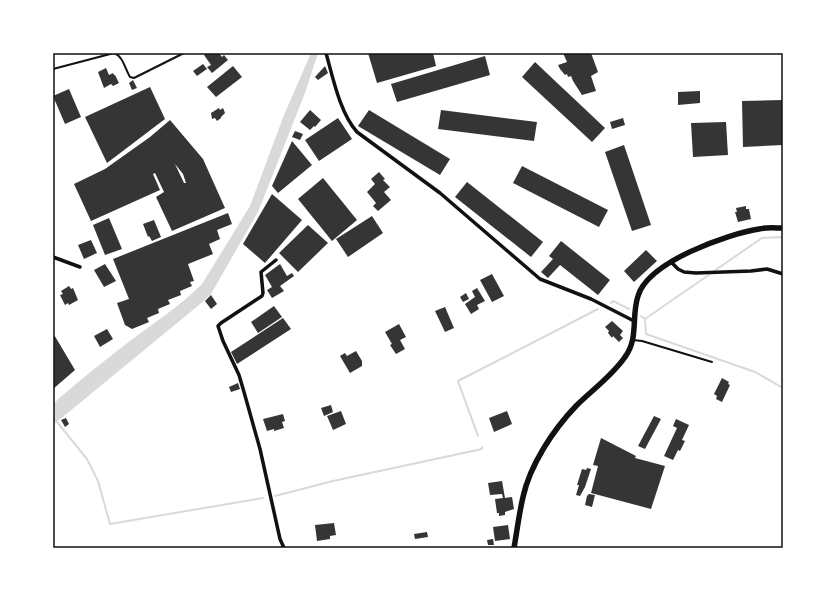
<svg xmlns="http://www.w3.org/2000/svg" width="836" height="601" font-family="'Space Grotesk',sans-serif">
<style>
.water{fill:#d9d9d9}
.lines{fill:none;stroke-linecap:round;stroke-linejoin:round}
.stream{stroke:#d9d9d9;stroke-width:2}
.building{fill:#353535;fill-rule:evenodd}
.service{stroke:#111;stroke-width:2}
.minor{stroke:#111;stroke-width:3.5}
.secondary{stroke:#111;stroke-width:5.5}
.neatline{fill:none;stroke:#111;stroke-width:1.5}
</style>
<rect width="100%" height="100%" fill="#fff"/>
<path class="water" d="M311 53H318L305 93 258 212 211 294 199 305 53 425V404C77 382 104 361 130 341 154 323 180 306 202 284L250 206 284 115Z"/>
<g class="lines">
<g class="stream">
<path d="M714 271 762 238 783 237"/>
<path d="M611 303 613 301 629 309"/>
<path d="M641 316 645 319"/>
<path d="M645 319 710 274"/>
<path d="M645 319 646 334 755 372 783 388"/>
<path d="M53 417 87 459 98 481 110 524 263 498"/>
<path d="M478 436 458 381 598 309"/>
<path d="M275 496 333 481 482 449V447"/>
</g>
</g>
<g class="building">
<path d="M207 53H219L222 57 224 55 228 60 212 73 207 67 211 65 204 55Z"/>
<path d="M368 53H433L436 66 377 83Z"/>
<path d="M563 53H591L598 72 591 76 596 91 582 95 573 81 571 76 568 77 567 74 565 75 560 69 558 65 567 62Z"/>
<path d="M485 56 490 75 397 102 391 84Z"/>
<path d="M535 62 605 128 592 142 522 77Z"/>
<path d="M203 64 207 69 197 76 193 71Z"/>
<path d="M233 66 242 77 216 97 207 87Z"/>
<path d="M325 66 328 73 318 80 315 77Z"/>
<path d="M106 68 109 75 113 73 114 75H115L119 83 113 86 111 84 104 88 98 72Z"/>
<path d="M133 80 137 88 132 90 129 83Z"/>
<path d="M150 87 165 119 107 163 85 117Z"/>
<path d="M69 89 81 117 65 124 53 96Z"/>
<path d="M700 91V103L678 105V92Z"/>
<path d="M783 100V145L743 147 742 101Z"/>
<path d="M219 108 220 110 223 108 225 113 221 117V118L217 121 215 118 212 119 211 113Z"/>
<path d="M310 110 321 120 315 127 314 126 310 130 300 122Z"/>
<path d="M369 110 450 159 440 175 358 126Z"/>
<path d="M441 110 537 122 534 141 438 129Z"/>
<path d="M338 118 352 139 319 161 305 140Z"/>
<path d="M623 118 625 125 612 129 610 122Z"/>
<path d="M170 120 203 159 225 208 172 231 156 197 164 192 155 173 153 174 160 190 91 221 74 184 105 169 150 137ZM175 164 183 174 186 183H184Z"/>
<path d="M726 122 728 155 693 157 691 123Z"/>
<path d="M295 131 303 134 300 140 292 137Z"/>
<path d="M292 141 312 165 278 193 272 186Z"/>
<path d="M624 145 651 225 632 231 605 152Z"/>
<path d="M522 166 608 210 599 227 513 183Z"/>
<path d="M379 172 385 179 383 180 390 187 384 192 391 200 378 211 373 206 376 203 367 192 375 184 371 179Z"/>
<path d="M323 178 357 220 332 241 298 199Z"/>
<path d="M467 182 543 242 531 257 455 197Z"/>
<path d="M272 194 302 220 265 263 243 244Z"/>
<path d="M746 206V209H749L751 219 738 222 735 212H737L736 208Z"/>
<path d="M228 213 232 224 217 230 220 239 209 244 213 254 188 264 194 281 190 282 192 286 180 291 181 295 168 300 170 304 158 309 159 313 147 318 149 322 132 329 125 325 117 303 129 299 113 259Z"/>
<path d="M372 216 383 233 348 257 336 239Z"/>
<path d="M109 218 122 249 105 255 93 225Z"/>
<path d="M154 220 161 237 152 241 149 236 148 237 143 224Z"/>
<path d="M308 225 328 243 298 272 279 253Z"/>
<path d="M91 240 97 253 84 259 78 245Z"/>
<path d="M561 241 610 280 598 295 560 265 548 278 541 272 553 259 549 256Z"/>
<path d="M646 250 657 261 634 282 624 271Z"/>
<path d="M105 264 116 281 104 287 94 270Z"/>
<path d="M280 264 287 276 292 273 294 276 280 286 284 291 272 298 267 290 272 287 265 275Z"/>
<path d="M492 274 504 296 492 302 480 280Z"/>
<path d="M69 286 71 289 73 288 78 300 69 305 68 303 65 305 60 295 63 294 61 291Z"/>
<path d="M477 288 485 301 477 305 479 309 471 314 465 304 475 297 472 291Z"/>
<path d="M466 293 469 299 463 302 460 297Z"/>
<path d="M211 295 217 304 211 309 205 301Z"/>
<path d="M274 306 282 317 258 333 251 322Z"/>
<path d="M445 307 454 328 445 332 435 311Z"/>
<path d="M283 318 291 329 237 364 231 352Z"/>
<path d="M612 321 623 331 620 335 623 338 619 342 613 336 612 338 608 333 609 331 605 327Z"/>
<path d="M399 324 406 337 400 340 405 349 396 354 390 345 392 344 385 332Z"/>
<path d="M107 329 113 339 100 347 94 336Z"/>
<path d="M53 333 75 370 53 389Z"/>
<path d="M356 351 362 361V366L350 373 340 356 345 353 347 356Z"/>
<path d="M722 378 729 382 728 384 730 385 722 402 716 399 717 396 714 394Z"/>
<path d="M238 383 240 389 231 392 229 387Z"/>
<path d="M331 405 333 412 324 416 321 408Z"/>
<path d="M341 411 346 424 333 430 327 416Z"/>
<path d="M507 411 512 424 494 432 489 418Z"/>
<path d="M283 414 285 421 282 422 284 428 274 431V429L267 431 263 419Z"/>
<path d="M654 416 661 419 645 449 638 446Z"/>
<path d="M66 418 69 424 65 427 61 420Z"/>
<path d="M676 419 689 425 682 440 685 441 680 451 678 450 673 460 664 456 677 428 673 426Z"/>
<path d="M601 438 636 456 635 458 665 466 651 509 591 493 598 466 593 465Z"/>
<path d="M587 468 591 469 585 487 580 496 576 495 579 485H577L582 469 586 470Z"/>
<path d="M502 481 505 498 512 497 514 509 505 512V515L499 516V513H497L495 499 503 498 502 494 490 495 488 483Z"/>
<path d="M589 494 595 495 592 507 585 505 587 496Z"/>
<path d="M334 523 336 535 330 536V539L317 541 315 525Z"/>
<path d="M508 525 510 539 495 541 493 527Z"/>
<path d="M427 532 428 537 415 539 414 534Z"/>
<path d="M493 539 494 545H488L487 540Z"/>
</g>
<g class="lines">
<g class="service">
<path d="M53 69 114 53C123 56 125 69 130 77L134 78 184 53"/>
<path d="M633 340 642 341 712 362"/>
</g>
<g class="minor">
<path d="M326 53C333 78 340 113 357 132L440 193 540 279 591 299 634 321"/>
<path d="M53 257 80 267"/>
<path d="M276 260 261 272 263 293 262 296 221 323 218 326 223 341 239 375 244 392 260 449 280 539 284 548"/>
<path d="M671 262 678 269 684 272 696 273 751 271 767 269 783 274"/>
</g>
<path class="secondary" d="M514 548C517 531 519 514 523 497 530 465 553 430 576 406 592 390 612 376 625 357 639 338 631 317 638 296 648 262 727 234 759 229 766 227 775 228 783 228"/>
</g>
<rect width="836" height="601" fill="none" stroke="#ffffff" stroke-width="108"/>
<rect x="54" y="54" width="728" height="493" class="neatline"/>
</svg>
